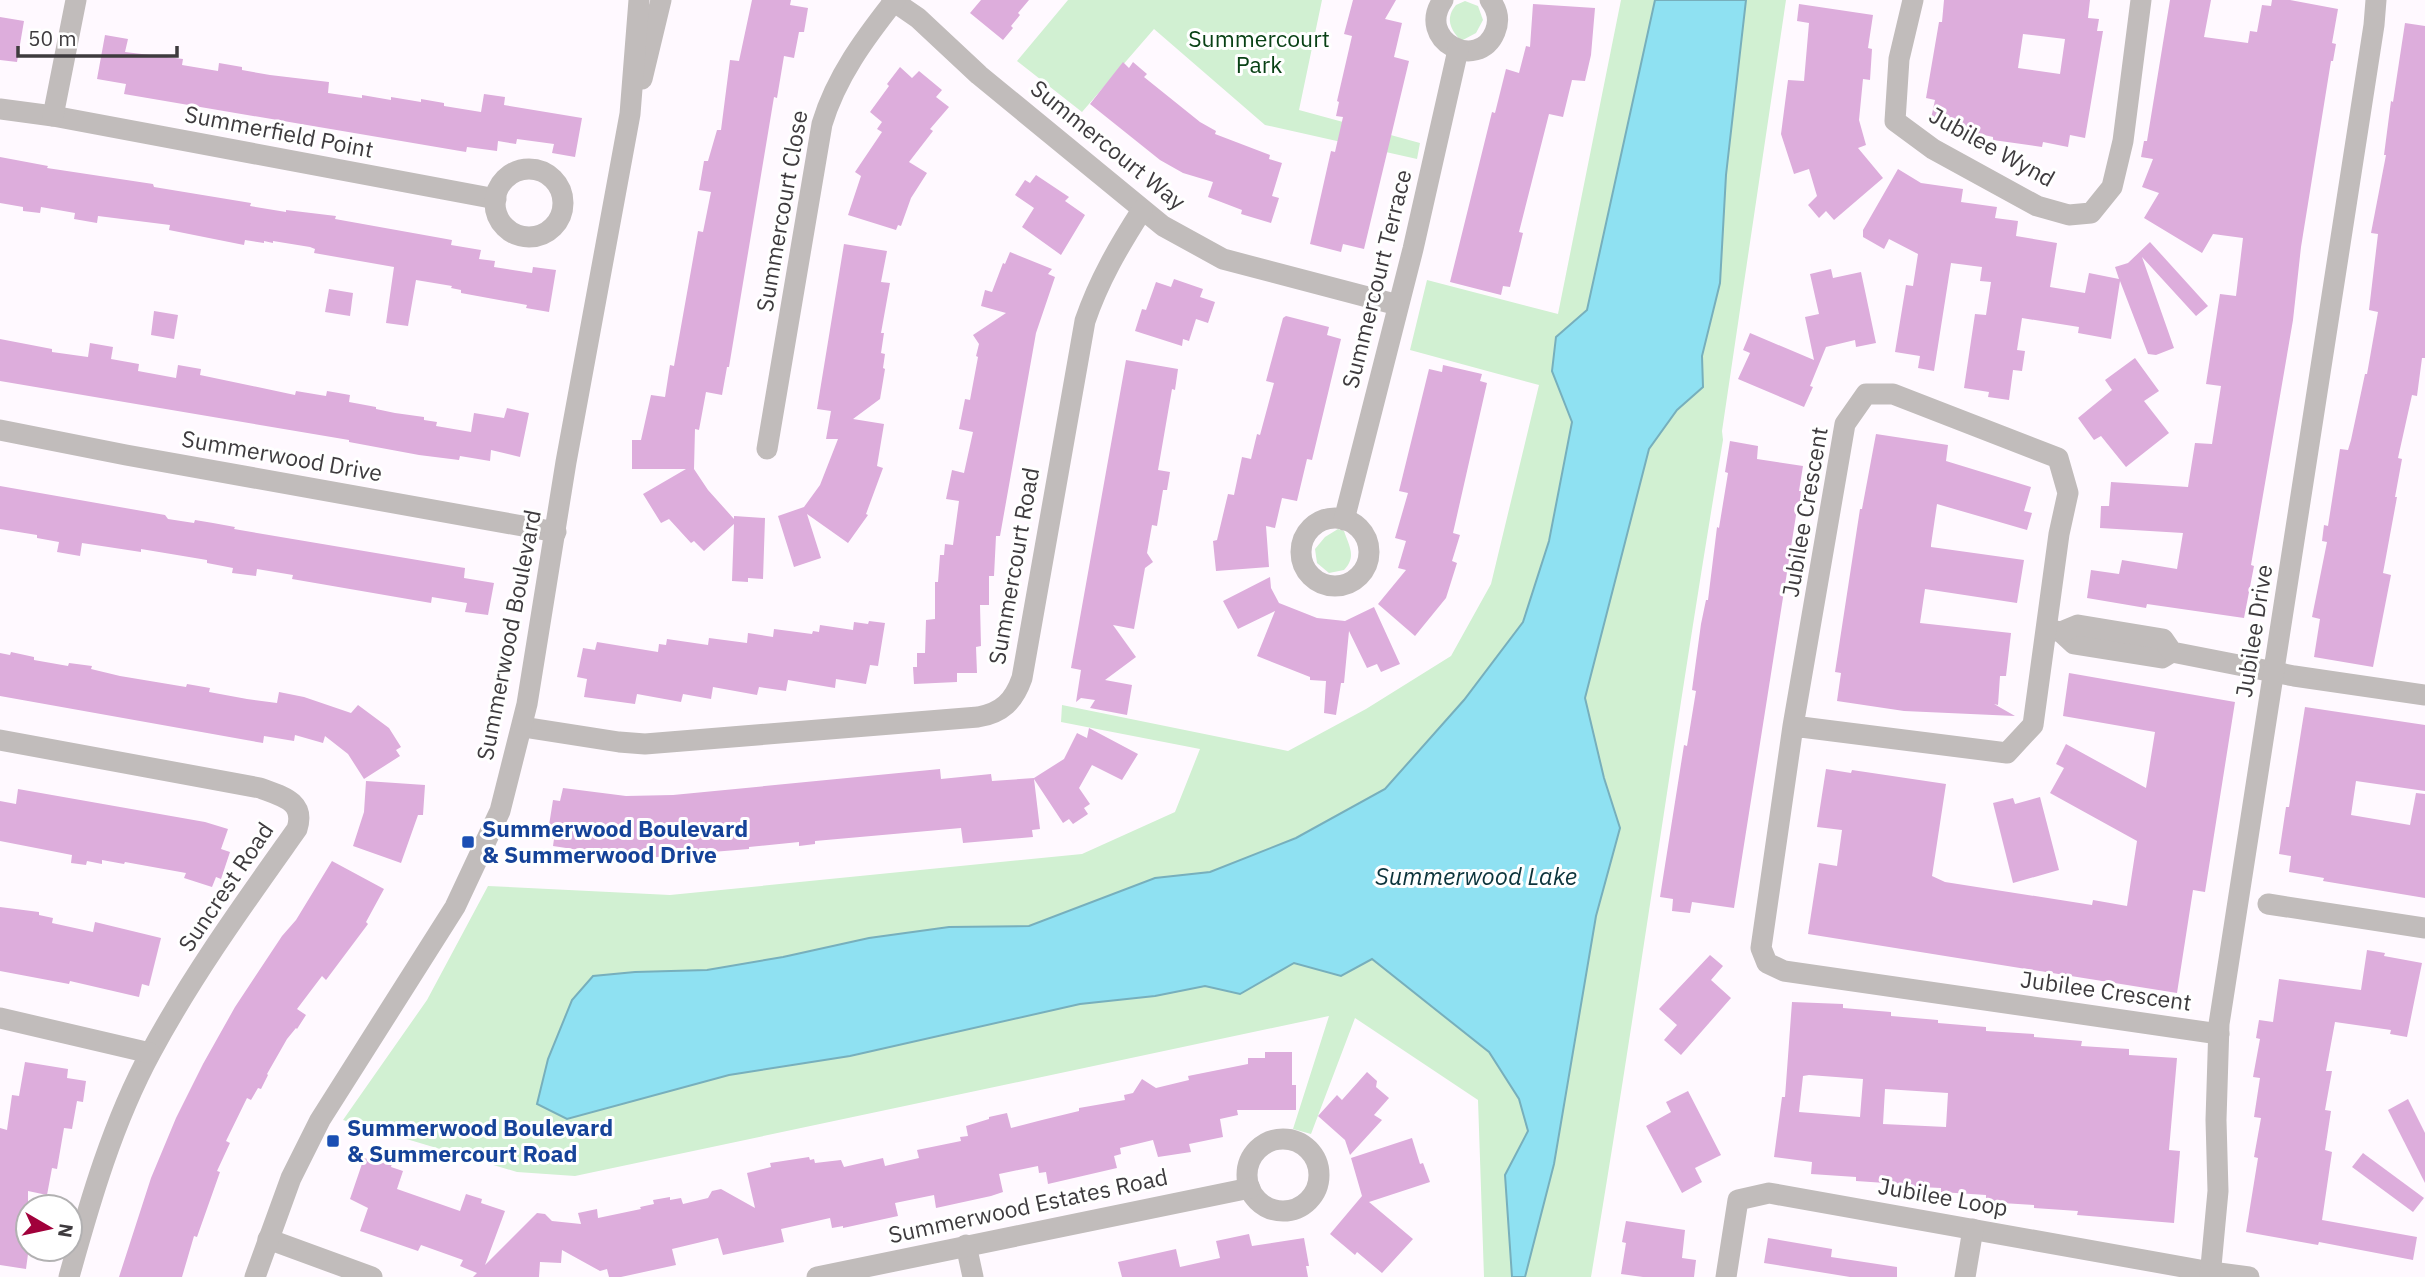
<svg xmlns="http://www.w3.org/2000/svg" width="2425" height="1277" font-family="'IBM Plex Sans',sans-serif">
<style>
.green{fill:#d1f0d2}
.water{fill:#8fe1f2;stroke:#77afbc;stroke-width:2}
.building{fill:#ddaddc;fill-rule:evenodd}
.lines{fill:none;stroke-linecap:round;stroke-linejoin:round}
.minor{stroke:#c1bcbb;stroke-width:21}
.transit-dot{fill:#1a4fb4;stroke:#fff;stroke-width:2.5}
.labels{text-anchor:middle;stroke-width:6;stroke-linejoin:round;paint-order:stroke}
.park-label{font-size:23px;fill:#094115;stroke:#fff}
.street-label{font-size:23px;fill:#3e3b3e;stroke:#fff}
.transit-label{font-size:23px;font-weight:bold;fill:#164399;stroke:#fff;text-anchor:start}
.water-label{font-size:24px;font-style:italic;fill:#0c343c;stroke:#fff}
</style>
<rect width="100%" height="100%" fill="#fff9ff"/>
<g class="green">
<path d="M1068 0H1322L1299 110 1420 143 1417 159 1265 125 1154 29 1082 112 1017 61Z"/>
<path d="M1621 0H1786L1722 431 1723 440C1676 719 1638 998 1591 1277H1484L1478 1100 1355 1018 1311 1134 1293 1129 1329 1016 575 1176 517 1172 343 1120 427 1000 488 886 670 895 1082 854 1175 812 1200 749 1061 722 1062 705 1288 751 1366 709 1451 656 1491 584 1539 385 1410 350 1427 280 1558 314Z"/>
<path d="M1465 1 1478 6 1483 20 1476 33 1461 41C1450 29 1445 18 1456 5Z"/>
<path d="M1338 529 1344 531C1349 546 1357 557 1344 570L1329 573 1317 563 1315 549 1325 537Z"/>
</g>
<path class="water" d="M1655 0H1746L1726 175 1720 283 1702 356 1703 387 1677 410 1649 449 1585 698 1604 778 1620 828 1596 916 1554 1164 1525 1277H1512L1505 1175 1528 1131 1519 1099 1489 1052 1372 959 1341 976 1294 963 1240 994 1205 986 1155 996 1080 1004 850 1056 729 1075 567 1119 537 1104 548 1059 572 1000 593 976 635 972 707 970 783 957 869 938 949 927 1029 926 1155 878 1210 872 1296 838 1385 789 1464 700 1523 622 1549 541 1572 422 1552 371 1556 337 1587 310Z"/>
<g class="building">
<path d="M752 0H791L790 5 808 8 804 32H799L794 58 784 56 777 98 774 97 729 367H727L722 395 706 392 699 430 695 429 694 469 708 490 734 519V516L765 518 763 579 748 578V582L732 581 734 524 704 551 694 541 691 543 669 519 661 523 643 494 686 469H632V440H641L651 395 665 397 670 365 674 366 698 231 703 232 711 192 699 190 704 161H708L717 130H721L730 60 739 61Z"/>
<path d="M981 0H1029L1018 13 1020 15 1011 26 1013 28 1003 40 970 13Z"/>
<path d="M1353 0H1396L1385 19 1402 23 1394 57 1409 61 1364 249 1343 244 1341 252 1310 244 1331 151 1335 152 1343 117 1336 116 1339 102 1337 101 1352 36 1344 34Z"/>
<path d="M1944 0H2090L2088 18 2099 19 2097 31H2103L2085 138 2070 135 2068 147 2043 142 2042 147 1993 140V137L1930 123 1935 100 1926 98 1939 22H1942ZM2023 34 2065 39 2060 74 2018 68Z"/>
<path d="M2170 0H2211L2204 37 2248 43 2250 31 2257 32 2262 5 2271 6 2272 0H2290L2338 9 2332 43 2336 44 2333 61H2331L2301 247 2293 320 2251 565 2254 566 2244 618 2147 604 2146 608 2087 598 2091 570 2119 574 2122 560 2177 569 2183 533 2100 528 2101 506H2109L2111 482 2188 487 2195 443 2212 444 2221 386 2206 384 2220 294 2236 296 2243 238 2213 234 2202 253 2144 218 2159 193 2142 187 2153 159 2141 157 2144 141H2147Z"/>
<path d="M1533 4 1595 8 1591 55 1585 81 1572 80 1563 117 1549 114 1519 232 1523 233 1510 287 1503 286 1501 295 1450 282 1492 112 1495 113 1506 69 1519 73 1526 46 1530 47Z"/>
<path d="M1799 4 1873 15 1868 48 1872 49 1870 80 1863 79 1859 120 1866 145 1858 148 1883 178 1834 220 1826 211 1819 218 1808 205 1817 196 1809 169 1794 174 1781 134 1788 80 1804 81 1809 23 1797 21Z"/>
<path d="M0 17 24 21 17 62 0 60Z"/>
<path d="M2405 23 2425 26V358H2422L2417 396 2412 395 2398 458 2402 459 2395 497H2397L2383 573 2391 575 2373 667 2314 657 2320 619 2312 617 2327 542 2322 541 2324 525 2328 526 2340 449 2348 450 2351 440 2365 374H2367L2378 312 2369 310 2378 234 2371 233 2386 155H2384L2391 101 2393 102Z"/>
<path d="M105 35 128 39 125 52 183 59 182 65 218 71 219 63 242 67V70L270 75 329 82 328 93 362 98V95L391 100V97L421 102V99L444 103V106L481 112 484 94 505 97 504 105 582 118 575 157 552 153 554 144 517 139 516 144 498 141 497 151 467 147 466 152 124 94 126 84 97 79Z"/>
<path d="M1123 62 1129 68 1133 62 1147 74 1144 77 1200 122 1216 131 1215 134 1270 155 1269 159 1282 163 1272 196 1279 198 1271 223 1241 214 1242 210 1208 197 1213 182 1183 173 1160 160 1090 104Z"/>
<path d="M900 67 912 78 919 71 942 90 936 97 949 107 930 129 933 131 909 162 927 173 911 198 901 226 898 225 896 230 848 215 861 176 855 172 882 132 877 129 882 122 870 112 889 86 887 84Z"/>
<path d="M0 157 48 166 47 168 153 184 154 187 251 203 250 206 286 212V210L336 216 335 219 452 240 451 245 481 250 479 259 495 261 494 267 532 273 533 267 556 270 549 312 526 308 527 305 461 293V290L451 288 452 286 416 280 408 326 386 323 394 267 314 253 315 249 310 247 273 241V243L264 241V243L245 240 244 245 169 230 170 225 98 216 97 223 74 219 75 213 41 207 40 213 23 211V207L0 203Z"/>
<path d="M1898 169 1921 183 1963 189 1961 202 1997 207 1995 218 2018 221 2016 236 2057 243 2050 287 2085 293 2089 273 2119 279 2115 267 2128 263 2150 242 2208 306 2196 316 2142 257 2174 348 2156 355 2148 354 2120 281 2111 339 2078 333 2079 327 2022 318 2017 350 2025 351 2022 371 2013 370 2009 400 1988 397 1989 392 1964 388 1975 314 1986 315 1991 282 1980 281 1982 267 1951 263 1934 371 1918 368 1920 356 1895 352 1906 285 1913 286 1918 254 1889 239 1884 249 1863 237V230Z"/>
<path d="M1036 175 1069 197 1065 201 1085 215 1061 255 1022 227 1034 208 1015 195 1025 180 1030 183Z"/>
<path d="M844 244 887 251 881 282 890 283 881 333H884L881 353 885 354 883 368 885 369 880 399 853 419 884 424 877 466 883 468 866 514 868 515 848 543 807 514 821 558 794 567 778 516 804 507 820 485 838 439H826L831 411 817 409Z"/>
<path d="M1010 252 1052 269 1048 274 1055 277 1036 333 1000 536H996L994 576H989V605H980L981 646 976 647 977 673H957V682L914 684 913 667H917V653H925L926 620 935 619V582H938L940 555H944L945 544 953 545 959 501 946 499 952 470 964 473 973 432 959 429 965 399 970 400 978 357 976 356 979 344 973 335 1006 313 981 306 985 290 992 292 1003 263 1005 264Z"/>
<path d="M1831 269 1833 278 1861 272 1876 343 1856 347 1855 340 1826 347 1810 386 1813 387 1804 407 1738 379 1750 353 1743 350 1750 333 1814 360 1805 317 1819 314 1810 274Z"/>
<path d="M1174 279 1203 289 1200 297 1215 302 1208 323 1196 319 1189 341 1183 339 1182 346 1135 331 1142 309 1146 310 1156 282 1171 287Z"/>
<path d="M329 289 353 293 350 316 325 312Z"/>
<path d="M154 311 178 315 174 339 151 335Z"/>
<path d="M1286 316 1329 327 1327 335 1341 339 1312 460 1307 459 1297 501 1282 498 1275 528 1266 526 1269 567 1216 571 1213 541 1217 540 1228 494 1234 495 1242 457 1251 459 1257 434 1260 435 1274 383 1266 381 1283 318Z"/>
<path d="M0 339 52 349V352L88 357 90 343 113 347 111 359 139 364 138 371 176 378 178 365 201 369 200 375 295 395 296 391 326 396 327 391 350 395 349 402 376 407V409L395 413 424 417V420L437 422 436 426 471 432 474 413 504 418 507 408 529 413 520 457 491 450 490 461 460 456 459 460 419 455 349 442V440L0 381Z"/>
<path d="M2135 358 2159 391 2144 401 2169 433 2126 467 2101 436 2094 440 2078 418 2112 390 2105 380Z"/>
<path d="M1126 360 1178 369 1175 390 1172 389 1158 470 1170 472 1167 490H1163L1157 526 1152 525 1147 553 1153 562 1145 568 1134 629 1113 625 1136 657 1105 680 1132 685 1127 715 1090 708 1095 700 1081 698 1076 702 1081 670 1071 668Z"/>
<path d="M1443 365 1482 374 1480 381 1487 383 1453 533 1460 535 1452 561 1457 563 1446 598 1415 636 1378 604 1406 570 1398 568 1406 541 1395 538 1408 493 1399 491 1429 369 1442 372Z"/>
<path d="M1876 434 1948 445 1946 461 2031 487 2024 511 2032 513 2027 530 1937 504 1931 545V547L2024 560 2017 603 1925 589 1920 623 2011 633 2006 676H2000L1998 705 1994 704 2015 716 1904 711 1837 701 1841 673 1835 672 1860 509H1862Z"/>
<path d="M1730 441 1758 446 1757 459 1803 466 1799 491H1801L1799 509H1797L1734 908 1692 902 1690 913 1672 911 1673 899 1660 897 1684 745 1687 746 1696 691 1692 690 1701 624 1706 600H1708L1717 527 1719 528 1728 473 1725 472Z"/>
<path d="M0 486 165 515 168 519 194 523 195 520 213 523 235 527 234 529 465 568 464 578 494 583 488 615 465 612 467 603 432 597 431 603 292 579 293 575 257 569 256 576 232 573 233 568 207 563V560L141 549V552L82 543 80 556 57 552 59 542 37 538V535L0 529Z"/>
<path d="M1270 577 1271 588 1279 603 1317 618 1345 621 1374 607 1400 664 1381 672 1377 664 1367 668 1349 631 1344 683H1341L1336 715 1324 713 1326 681 1310 680V677L1257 656 1275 611 1238 629 1223 601Z"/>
<path d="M869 621 885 623 878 666 870 665 866 684 836 679 835 688 788 680 786 691 759 687 757 695 713 687 711 699 683 694 681 702 637 694 635 704 584 697 587 679 577 677 583 648 595 650 597 642 658 652 659 644 666 645 667 639 708 645 709 638 747 643 748 633 773 637 774 629 812 634 813 631 819 632 820 625 853 630 854 622 868 624Z"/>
<path d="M11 652 34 657V660L68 666 69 663 92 666 91 669 120 676 186 687 187 684 210 688 209 692 247 699 277 703 279 692 304 697 351 713 358 705 389 728 401 747 396 750 400 756 364 779 348 754 325 736 323 743 295 735 294 741 264 736 263 743 0 696V653L10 655Z"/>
<path d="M2069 673 2235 702 2205 892 2193 890 2177 993 1808 934 1819 863 1837 866 1842 830 1817 827 1826 769 1851 773 1852 770 1946 784 1932 876 1945 882 2092 905 2093 900 2127 906 2137 841 2050 793 2064 768 2056 764 2066 744 2146 788 2155 732 2063 716Z"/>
<path d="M2305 707 2425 725V791L2356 781 2351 815 2410 825 2416 793 2425 794V898L2323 881 2324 878 2289 872 2291 856 2279 854 2286 807H2289Z"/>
<path d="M1089 728 1138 754 1122 780 1092 765 1079 788 1090 804 1084 808 1088 814 1073 824 1069 819 1063 823 1034 779 1040 829 1032 830 1033 837 963 843 961 828 815 841V844L799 846V842L749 847V849L712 852 713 855 631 858 553 846 554 839 547 838 553 800 560 801 563 788 626 796 673 795 940 769 941 779 991 774 992 781 1034 778 1064 759 1077 733 1087 738Z"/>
<path d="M366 781 425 785 423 815H418L401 863 353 846 364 812Z"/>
<path d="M18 789 205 822 228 829 221 849 230 852 221 879 216 877 212 887 184 878 186 873 125 862 124 864 102 860V864L87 861 86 865 71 863 72 855 0 841V801L16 804Z"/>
<path d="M2040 797 2059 870 2013 883 1993 803 2013 798 2015 804Z"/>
<path d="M332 861 384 889 366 922 368 924 326 980 322 976 297 1009 306 1015 297 1029 296 1028 287 1039 267 1074 268 1075 261 1089 258 1088 251 1100 247 1098 226 1141 230 1143 217 1171 220 1172 197 1237 194 1236 182 1277H119L151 1178 176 1118 203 1064 235 1007 282 936 296 920Z"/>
<path d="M0 907 39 912V915L53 918 52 923 93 932 95 922 161 938 149 986 142 984 139 997 70 981 69 984 0 971Z"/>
<path d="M2367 950 2385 953 2384 956 2422 963 2407 1037 2390 1034 2391 1030 2335 1022 2326 1071H2332L2325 1110 2331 1111 2325 1150 2332 1152 2322 1220 2417 1237 2413 1260 2319 1242 2318 1245 2246 1232 2258 1158 2254 1157 2261 1118 2254 1117 2260 1078 2253 1077 2260 1039 2256 1038 2259 1020 2273 1022 2279 979 2361 990Z"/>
<path d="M1710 955 1723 966 1711 980 1731 998 1681 1055 1664 1040 1677 1025 1659 1009Z"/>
<path d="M1792 1002 1843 1004V1008L1891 1012V1016L1938 1020V1023L1986 1027V1031L2034 1034V1037L2082 1041 2081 1046 2129 1049V1055L2177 1058 2169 1150 2180 1151 2174 1223 2077 1215 2078 1211 2034 1208V1205L1986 1202V1195L1941 1192V1188L1900 1186V1184L1856 1181V1177L1811 1174 1812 1162 1774 1157 1782 1097H1785ZM1809 1075 1863 1079 1860 1117 1799 1112 1803 1076ZM1885 1089 1948 1093 1946 1127 1883 1124Z"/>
<path d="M1265 1052H1292V1085H1296V1110H1237L1238 1115 1220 1119 1223 1137 1189 1144 1191 1152 1158 1157 1153 1140 1120 1148 1121 1154 1114 1156 1117 1168 1048 1184 1046 1172 1039 1173 1038 1166 999 1174 1003 1192 991 1196 936 1208 934 1195 895 1203 898 1216 843 1228V1226L832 1228 830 1218 781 1229 784 1242 723 1255 718 1238 672 1249 676 1265 621 1277H609L607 1269 600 1271 562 1250 561 1263 540 1262 539 1277H473L477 1273 460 1266 463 1260 421 1245 418 1251 360 1231 368 1208 350 1199 364 1158 374 1161 375 1157 392 1163 391 1167 403 1171 397 1189 460 1211 466 1194 482 1199 481 1203 505 1211 485 1265 537 1213 545 1214 552 1221 581 1224 578 1213 597 1209 598 1218 641 1209 640 1207 654 1204 653 1200 670 1197V1200L681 1198 683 1204 708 1198 712 1191 721 1189 755 1208 747 1173 771 1167 770 1163 809 1157 810 1160 814 1159 815 1163 841 1160 844 1167 883 1158 885 1166 919 1158 917 1150 961 1141 960 1137 968 1136 966 1126 989 1119V1117L1007 1113 1011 1128 1042 1120 1079 1111V1108L1125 1100 1124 1095 1133 1093 1142 1079 1156 1088 1189 1080 1188 1076 1248 1064V1058H1265Z"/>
<path d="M25 1062 68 1069 67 1078 86 1081 83 1102 77 1101 72 1129 64 1128 57 1169 52 1168 47 1195 28 1191V1254L26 1269 0 1265V1128L7 1130 12 1095 19 1096Z"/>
<path d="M1367 1072 1377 1081 1376 1087 1389 1098 1374 1115 1382 1120 1350 1155 1345 1140 1318 1116 1337 1095 1342 1100Z"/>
<path d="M1688 1091 1721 1155 1695 1168 1702 1182 1682 1193 1646 1126 1671 1112 1666 1102Z"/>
<path d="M2408 1099 2425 1133V1183L2388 1110Z"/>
<path d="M1412 1138 1420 1164 1423 1163 1430 1182 1369 1202 1413 1239 1382 1273 1357 1252 1355 1255 1330 1234 1362 1196 1351 1158Z"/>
<path d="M2363 1153 2424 1198 2413 1212 2352 1167Z"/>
<path d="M1626 1221 1685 1230 1682 1258 1696 1260 1694 1277H1643L1621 1274 1626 1243 1622 1242Z"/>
<path d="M1249 1234 1252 1246 1304 1238 1309 1266H1306L1308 1277H1122L1118 1262 1176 1249 1180 1267 1220 1258 1216 1241Z"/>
<path d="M1768 1238 1832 1249 1831 1257 1897 1267V1277H1850L1764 1263Z"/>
</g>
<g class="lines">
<g class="minor">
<path d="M892 0 918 18 979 75 1163 226 1223 259 1398 305"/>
<path d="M1443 0C1415 40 1478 73 1495 32 1500 20 1497 9 1490 0"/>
<path d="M1913 0 1899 59 1895 121 1933 149 2037 206 2069 215 2091 213 2112 187 2123 141 2141 0"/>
<path d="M642 79 661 0"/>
<path d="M0 109 53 116 496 199"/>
<path d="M53 116 76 0"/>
<circle cx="529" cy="203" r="34"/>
<path d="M0 430 126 455 556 532"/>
<path d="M767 449 822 124C836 77 865 38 895 0"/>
<circle cx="1335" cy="552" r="34"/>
<path d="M1344 520 1413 249 1458 50"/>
<path d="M2051 630 2061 632 2074 644 2162 658 2172 652"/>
<path d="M2061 632 2078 625 2163 639 2172 652 2294 676 2425 695"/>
<path d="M1793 726 2007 753 2033 725 2059 534 2068 493 2058 458 1893 394H1866L1845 424 1793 726 1761 948 1767 963 1784 971 2219 1034"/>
<path d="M523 727 619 742 645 744 978 717C1002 713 1014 701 1022 678L1085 321C1099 280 1119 246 1142 210"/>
<path d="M0 740 260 788C281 796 306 801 297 829 246 901 193 974 151 1052 113 1122 90 1201 69 1277"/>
<path d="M2268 904 2425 928"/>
<path d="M0 1018 150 1053"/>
<circle cx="1283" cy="1175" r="36"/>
<path d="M268 1239 372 1277"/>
<path d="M966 1245 973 1277"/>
<path d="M255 1277 291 1178 320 1120 455 907 500 811 527 704 566 462 630 114 639 0"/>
<path d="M817 1277 1250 1188"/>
<path d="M1726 1277 1738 1200 1769 1193 2211 1272 2249 1277"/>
<path d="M1965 1277 1973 1229"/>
<path d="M2210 1277 2218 1191 2216 1120 2219 1024 2374 25 2376 0"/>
</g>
</g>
<g class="transit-dot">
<rect x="461" y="835" width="14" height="14" rx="3.5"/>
<rect x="326" y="1134" width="14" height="14" rx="3.5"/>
</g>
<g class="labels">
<g class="park-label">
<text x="1259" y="47">Summercourt<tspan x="1259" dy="26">Park</tspan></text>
</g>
<g class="street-label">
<text transform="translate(279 132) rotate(11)" y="8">Summerfield Point</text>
<text transform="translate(1108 145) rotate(39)" y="8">Summercourt Way</text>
<text transform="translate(1992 147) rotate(29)" y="8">Jubilee Wynd</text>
<text transform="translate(782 211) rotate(-80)" y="8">Summercourt Close</text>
<text transform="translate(1377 279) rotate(-76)" y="8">Summercourt Terrace</text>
<text transform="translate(282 456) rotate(10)" y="8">Summerwood Drive</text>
<text transform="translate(1805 512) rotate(-80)" y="8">Jubilee Crescent</text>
<text transform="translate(1014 566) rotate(-80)" y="8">Summercourt Road</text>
<text transform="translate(2254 631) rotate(-81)" y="8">Jubilee Drive</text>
<text transform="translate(509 635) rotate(-79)" y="8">Summerwood Boulevard</text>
<text transform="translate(226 887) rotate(-56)" y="8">Suncrest Road</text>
<text transform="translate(2106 991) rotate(8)" y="8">Jubilee Crescent</text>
<text transform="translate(1943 1197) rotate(10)" y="8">Jubilee Loop</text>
<text transform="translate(1028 1206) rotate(-12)" y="8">Summerwood Estates Road</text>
</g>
<g class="transit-label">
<text x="482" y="837">Summerwood Boulevard<tspan x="482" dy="26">&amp; Summerwood Drive</tspan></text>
<text x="347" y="1136">Summerwood Boulevard<tspan x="347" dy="26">&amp; Summercourt Road</tspan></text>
</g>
<g class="water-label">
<text x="1476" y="885">Summerwood Lake</text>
</g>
</g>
<g transform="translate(49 1228) rotate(99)"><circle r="33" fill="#ffffff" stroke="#b2b1b2" stroke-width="2"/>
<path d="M0-5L12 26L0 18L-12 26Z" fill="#a1013b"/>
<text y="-10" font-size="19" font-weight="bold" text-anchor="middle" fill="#3e3b3e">N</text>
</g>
<path d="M18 46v10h159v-10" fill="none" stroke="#3e3b3e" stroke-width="3.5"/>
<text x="28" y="46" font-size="21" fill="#3e3b3e" stroke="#ffffff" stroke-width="5" paint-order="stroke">50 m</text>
</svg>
